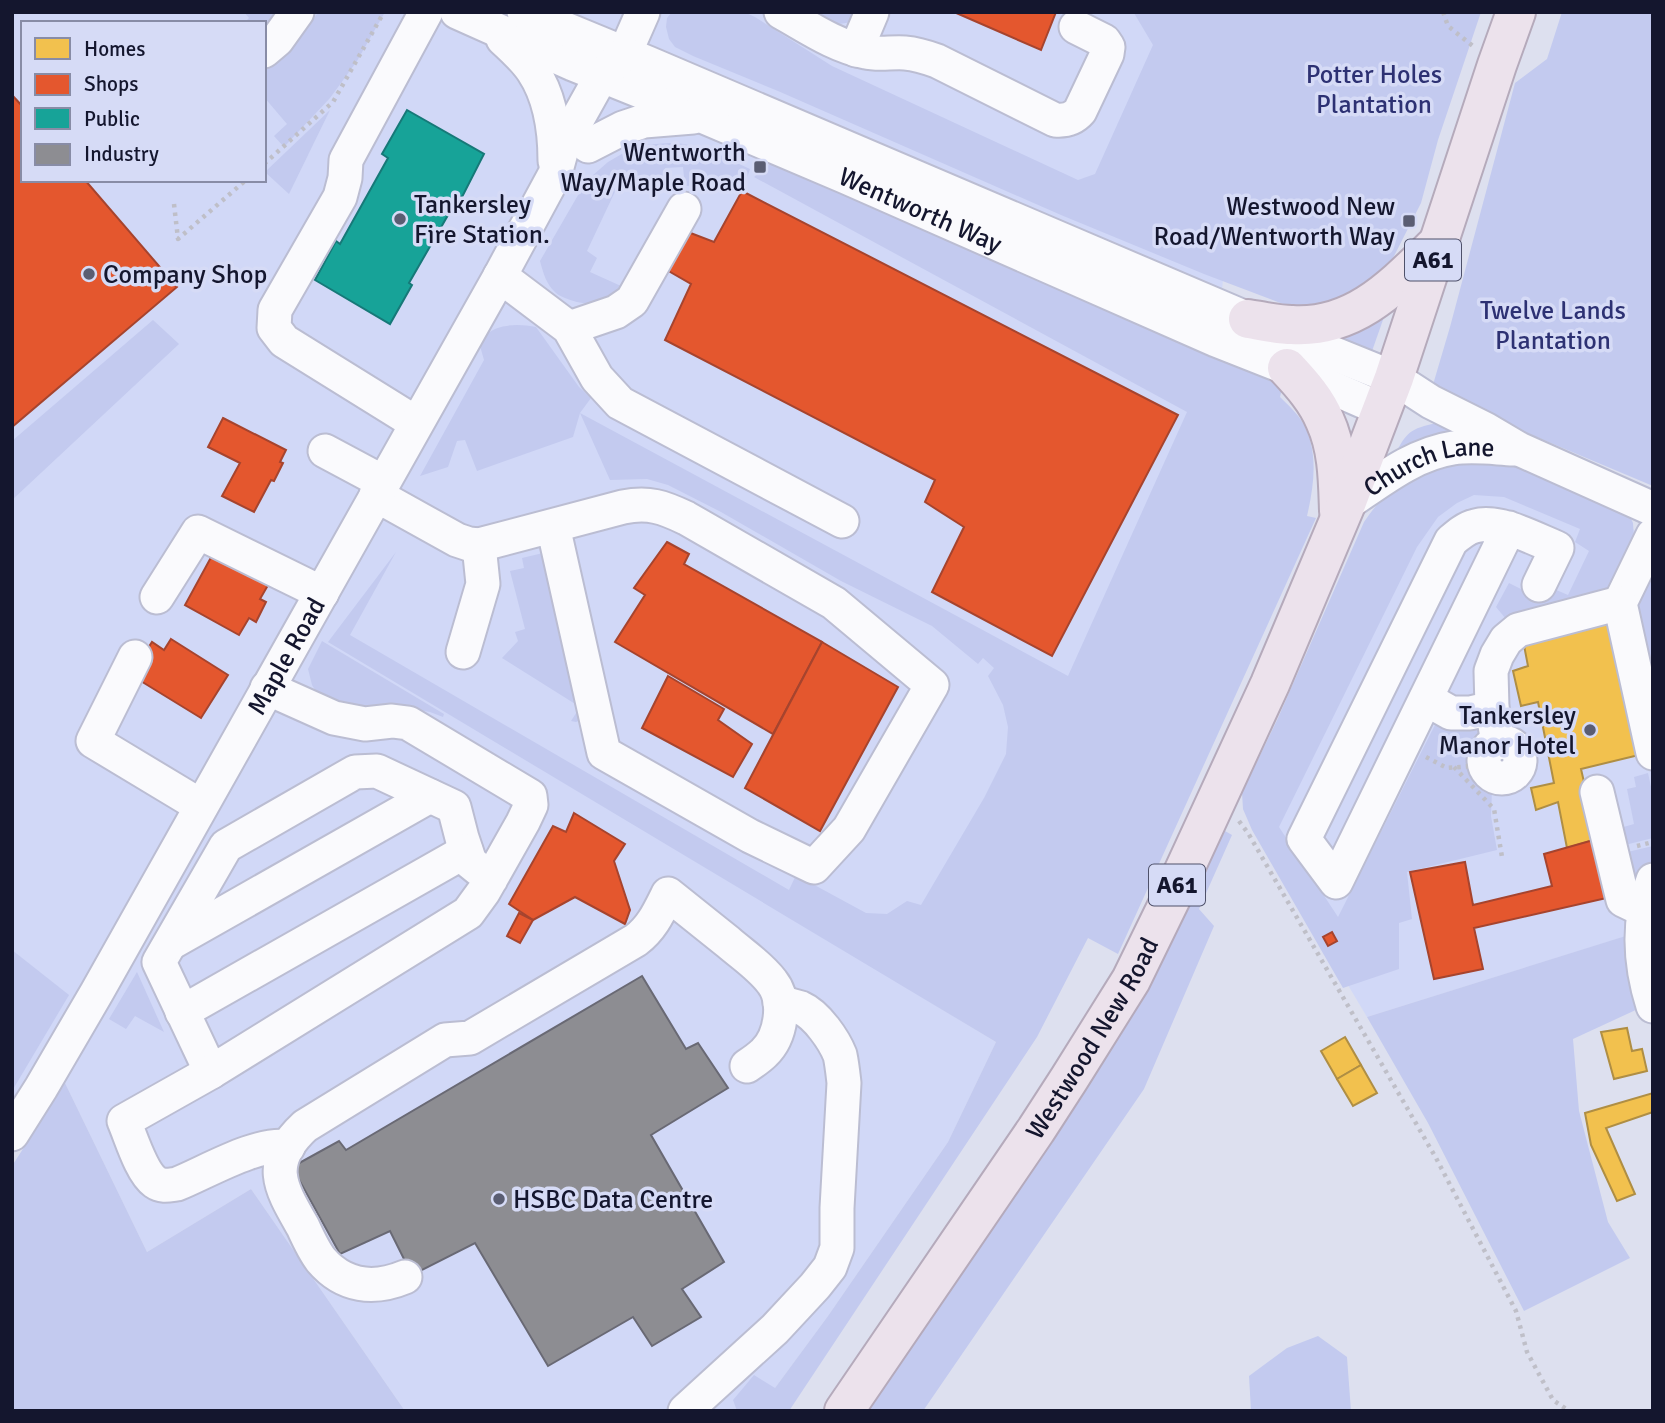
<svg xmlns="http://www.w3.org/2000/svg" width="1665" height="1423" font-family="Signika,sans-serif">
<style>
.built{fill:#d1d8f7;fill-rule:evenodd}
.green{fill:#c3caef}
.homes{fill:#f2c14e;stroke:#af8e44;stroke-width:2}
.shops{fill:#e4572e;stroke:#a6442e;stroke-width:2}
.public{fill:#17a398;stroke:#167978;stroke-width:2}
.industry{fill:#8d8d92;stroke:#696974;stroke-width:2}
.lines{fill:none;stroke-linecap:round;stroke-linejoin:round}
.minor-casing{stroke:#bbbdd2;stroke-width:37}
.highway-casing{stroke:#b5aabb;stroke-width:42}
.path{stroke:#bfbfc8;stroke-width:4.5;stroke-dasharray:3.5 5;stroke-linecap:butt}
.minor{stroke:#fafafd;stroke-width:33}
.highway{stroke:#ece2ec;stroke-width:38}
.poi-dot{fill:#5a5d72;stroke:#d6dbf6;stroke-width:2.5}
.labels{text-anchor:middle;stroke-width:7;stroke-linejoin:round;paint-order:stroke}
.shield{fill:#d6dbf6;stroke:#4e516a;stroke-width:2}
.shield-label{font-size:24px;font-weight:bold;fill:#14162e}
.park-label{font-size:26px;fill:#2d3173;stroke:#d6dbf6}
.poi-label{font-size:26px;fill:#14162e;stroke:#d6dbf6;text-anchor:end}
.street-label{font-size:26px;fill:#14162e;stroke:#d6dbf6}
</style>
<rect width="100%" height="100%" fill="#dde0ef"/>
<g class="built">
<path d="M12 12H1332L1227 242 1210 403 930 1002 996 1042 948 1142 828 1316 775 1388 734 1400 737 1411H405L251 1189 147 1252 65 1083 41 1088 12 1134ZM23 23H264V180H23Z"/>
<path d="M1482 479 1653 536V917L1649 929 1367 1017 1243 809 1395 549Z"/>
</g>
<g class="green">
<path d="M244 12H287L264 39V23H244L249 18Z"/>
<path d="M318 12H385L357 61 330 98 284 147 274 136 287 124 264 97V70L276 61 313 20Z"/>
<path d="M672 12H744L755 17 832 66 1078 180 1095 174 1153 45 1134 13 1132 12H1481L1438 140 1421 203 1391 262 1378 276 1349 296 1324 306 1301 308 1283 304 1204 274 1061 215 778 91 693 56 675 47 669 39 666 27 667 18Z"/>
<path d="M796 12H866C845 32 819 23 796 12Z"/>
<path d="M1562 12H1653V486L1458 404 1432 388 1450 327 1515 83 1547 59Z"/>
<path d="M330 110 289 194 265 172Z"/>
<path d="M670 143C703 144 721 156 750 169L747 178 728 184 685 186 683 167 665 168 667 187 645 186 620 181 587 251 597 258 590 272 621 286C606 306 586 307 565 298 561 296 558 295 555 292 546 284 543 272 540 261L581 190 592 176 608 162 632 148 642 145Z"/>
<path d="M771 163 1287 368 1280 397C1288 405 1297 413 1303 423 1319 451 1314 486 1307 516L1316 518 1118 954 1088 938 1037 1037 789 1411H737L733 1400 754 1375 775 1388 828 1316 948 1142 996 1042 328 642 396 552 350 635 789 890 796 875 866 913 887 914 907 901 921 905 984 798 1006 754 1008 727 1003 705 988 676 994 668 983 658 978 664 932 626 841 581 721 512 668 485 647 479 610 480 580 413 573 437 477 471 465 440 457 441 448 467 420 476 484 360 480 346C482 343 483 339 485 336 497 323 520 324 536 327L579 387 591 398 580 413 1068 676 1187 412 754 177Z"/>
<path d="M1391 297 1371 354 1318 331Z"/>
<path d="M153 320 179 344 12 500V441Z"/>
<path d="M1442 422 1484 434 1394 457C1407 429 1413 428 1442 422Z"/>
<path d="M1471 459 1516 464 1626 508 1633 523 1634 539 1609 594 1506 619 1496 607 1509 583 1545 601 1554 589 1568 595 1589 551 1575 542 1580 529 1504 497 1474 495 1457 503 1438 517 1417 547 1279 827 1338 917 1438 719 1480 726 1482 739 1473 756 1482 779 1492 790 1491 816 1497 850 1407 872 1412 919 1399 923V969L1343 988 1252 830 1243 809 1242 793 1278 718 1364 522C1378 501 1398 479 1421 469 1436 464 1455 462 1471 459Z"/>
<path d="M543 553 583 719 576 722 571 721 580 707 502 658 518 641 515 632 525 629 510 571 524 568 522 558Z"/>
<path d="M1653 555V673L1648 677 1634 591Z"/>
<path d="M322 641 444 714 443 717 430 712 407 708 374 710 320 698 312 685 308 669Z"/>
<path d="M1648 773 1653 796V838L1617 847 1613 830 1634 824 1627 789 1636 787 1634 777Z"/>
<path d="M1225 831 1232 835 1199 909 1214 926 1144 1089 923 1411H867L1169 943Z"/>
<path d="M1653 846V859L1649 876 1638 881 1628 878 1619 854Z"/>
<path d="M1648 929 1653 1002 1573 1039 1579 1111 1608 1222 1630 1258 1524 1311 1428 1123 1367 1017Z"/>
<path d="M12 950 69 995 12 1091Z"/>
<path d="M137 972 164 1032 135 1016 126 1029 109 1019Z"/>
<path d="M65 1083 147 1252 251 1189 405 1411H12V1166Z"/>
<path d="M1318 1336 1347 1357 1351 1411H1251L1249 1376 1287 1348Z"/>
</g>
<g class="homes">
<path d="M1609 620 1643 754 1581 769 1597 839 1567 848 1558 802 1536 810 1531 788 1554 783 1538 702 1521 706 1513 671 1528 666 1523 640Z"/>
<path d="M1627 1028 1632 1051 1642 1049 1647 1071 1614 1079 1601 1032Z"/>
<path d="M1345 1037 1361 1065 1337 1079 1321 1051Z"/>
<path d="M1361 1065 1377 1093 1353 1106 1337 1079Z"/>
<path d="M1653 1093V1112L1606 1128 1635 1194 1617 1201 1591 1145 1585 1113Z"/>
</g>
<g class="shops">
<path d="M954 12H1056L1041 50Z"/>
<path d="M12 95 23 107V180H85L177 287 12 427Z"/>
<path d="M742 191 1178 415 1052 656 932 592 964 527 925 502 935 480 665 340 691 284 665 269 688 232 714 242Z"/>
<path d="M223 418 286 450 280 462 283 463 274 481 271 480 254 512 222 496 240 463 208 447Z"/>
<path d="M667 542 689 554 684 564 822 642 773 734 615 642 645 595 634 588Z"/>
<path d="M215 550 271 580 260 599 266 602 256 622 249 618 239 635 185 605Z"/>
<path d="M171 639 228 675 201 718 131 675 152 642 164 650Z"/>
<path d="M822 642 898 687 820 831 745 788Z"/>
<path d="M668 676 724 709 718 720 752 744 733 777 642 728Z"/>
<path d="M574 813 625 844 614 861 630 910 625 924 575 897 533 920 509 904 553 826 566 832Z"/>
<path d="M1597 839 1611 897 1474 928 1483 969 1434 979 1410 872 1465 862 1473 905 1552 886 1544 854Z"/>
<path d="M519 913 533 920 520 943 507 936Z"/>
<path d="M1332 932 1337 941 1328 946 1323 937Z"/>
</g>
<path class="public" d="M407 110 484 154 462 197 459 196 409 283 412 285 390 324 315 280 336 241 340 244 388 158 382 154Z"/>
<path class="industry" d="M642 976 686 1049 698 1043 728 1088 651 1135 724 1262 682 1289 701 1317 652 1346 633 1317 548 1366 475 1243 412 1275 390 1231 340 1254 292 1167 339 1141 346 1150Z"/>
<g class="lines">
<defs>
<g id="minor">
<path id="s1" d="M457 12 573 64 702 116 846 177 1216 340 1287 368 1383 410"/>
<path d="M524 12 648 63 1248 319 1394 378 1431 402 1485 429 1519 449 1653 509"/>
<path d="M781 12C808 27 835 46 866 52 878 55 892 52 905 53 916 54 926 57 937 61L1055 120C1066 121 1073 119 1080 111L1107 54 1108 47 1104 41 1076 27"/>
<path d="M503 39C514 49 525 59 533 71 551 98 555 130 555 161"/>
<path d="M856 50 872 12"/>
<path d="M264 51 277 40 297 12"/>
<path d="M623 73 625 53 643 12"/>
<path d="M588 146 623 128 644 121 693 117"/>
<path d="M500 276 569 328 597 378 620 403 842 521"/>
<path d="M569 328 616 312 632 301 684 209"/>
<path d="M416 423 284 341 274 328 275 310 340 197 345 178 346 160 426 12"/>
<path d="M325 451 383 482"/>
<path d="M376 495 457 540 469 544 479 545 623 507C649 502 663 507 686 518L834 603 932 685 849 829 814 867 750 836 604 753 553 526"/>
<path id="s2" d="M1346 504C1379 482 1413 454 1453 448 1473 445 1493 448 1514 449"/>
<path d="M1509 528 1336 882 1304 839 1451 541C1458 535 1466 528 1475 526 1499 519 1535 539 1557 548L1539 585"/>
<path d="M1653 535 1620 603 1653 753"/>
<path d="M157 597 198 532 322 593"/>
<path d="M463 652 483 584 479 545"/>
<path d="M135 657 93 741 201 806"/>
<path d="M267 688 334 718 365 724 392 721 408 723 530 796 531 805 523 822 484 891 468 913 211 1072 159 962 226 846 355 772 377 771 454 807 462 838 470 862 491 879"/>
<path d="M1426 699 1451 713H1470L1492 708"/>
<circle cx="1502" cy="760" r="18"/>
<path d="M1498 743 1492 708 1491 671 1497 655 1506 640 1518 630 1620 603"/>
<path d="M1597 792 1623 900 1644 910"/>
<path d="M1653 880C1637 921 1640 965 1653 1006"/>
<path d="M171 943 430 796"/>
<path d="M182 1012 466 851"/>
<path d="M211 1072 124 1121C131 1137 141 1172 155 1182 162 1187 169 1185 177 1184 205 1173 258 1141 288 1147"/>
<path id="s3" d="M12 1134 41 1088 97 992 500 276 555 174 563 145 602 75 625 53"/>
<path d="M405 1277C374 1290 344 1287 321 1260 314 1251 308 1238 303 1227 280 1187 265 1163 305 1126L445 1040 470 1038 636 940C652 928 659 912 668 894 688 910 708 926 728 942 743 955 760 966 772 982 787 1001 781 1037 764 1053 759 1058 753 1062 747 1066"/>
<path d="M685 1411 775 1329 815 1286 830 1267 837 1248V1208L844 1083C843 1074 842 1064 840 1055 834 1040 817 1015 801 1008 795 1006 787 1004 780 1003"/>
</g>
<g id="highway">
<path d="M1248 319C1262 321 1277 325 1292 325 1355 329 1395 285 1436 245"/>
<path d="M1287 368C1302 384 1317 401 1325 421 1338 449 1338 481 1339 511"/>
<path id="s4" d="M844 1411 1036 1130 1069 1079 1131 980 1175 890 1270 684 1346 504 1394 378 1497 65 1516 12"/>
</g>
</defs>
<use href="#minor" class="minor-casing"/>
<use href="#highway" class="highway-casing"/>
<g class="path">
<path d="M1443 12 1448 26 1474 47"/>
<path d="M264 164 333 102 384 12"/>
<path d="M174 204 178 239 246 180"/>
<path d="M1426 757 1447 768 1484 765"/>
<path d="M1454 767 1494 809 1502 857"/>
<path d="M1239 821 1248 833 1436 1158 1516 1311 1527 1352 1553 1400 1569 1411"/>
<path d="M1637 846 1653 842"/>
</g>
<use href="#minor" class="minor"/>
<use href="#highway" class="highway"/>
</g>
<g class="poi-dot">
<rect x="753" y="160" width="14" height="14" rx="3.5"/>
<circle cx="400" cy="219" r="7"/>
<rect x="1402" y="214" width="14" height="14" rx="3.5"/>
<circle cx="89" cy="274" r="7"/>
<circle cx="1590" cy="730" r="7"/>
<circle cx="499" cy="1199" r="7"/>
</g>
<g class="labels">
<g class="shield">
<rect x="1405" y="239.5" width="56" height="41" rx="5"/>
<rect x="1149" y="864.5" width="56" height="41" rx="5"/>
</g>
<g class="shield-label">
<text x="1433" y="268">A61</text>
<text x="1177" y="893">A61</text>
</g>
<g class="park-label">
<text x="1374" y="83">Potter Holes<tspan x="1374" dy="30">Plantation</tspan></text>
<text x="1553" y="319">Twelve Lands<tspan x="1553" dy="30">Plantation</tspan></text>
</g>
<g class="poi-label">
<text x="746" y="161">Wentworth<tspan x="746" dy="30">Way/Maple Road</tspan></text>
<text x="414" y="213" text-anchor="start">Tankersley<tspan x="414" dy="30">Fire Station.</tspan></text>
<text x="1395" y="215">Westwood New<tspan x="1395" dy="30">Road/Wentworth Way</tspan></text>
<text x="103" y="283" text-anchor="start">Company Shop</text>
<text x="1576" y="724">Tankersley<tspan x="1576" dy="30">Manor Hotel</tspan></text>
<text x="513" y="1208" text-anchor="start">HSBC Data Centre</text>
</g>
<g class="street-label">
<text dy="9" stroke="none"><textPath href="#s1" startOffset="504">Wentworth Way</textPath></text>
<text dy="9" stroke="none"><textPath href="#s2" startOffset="94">Church Lane</textPath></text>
<text dy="9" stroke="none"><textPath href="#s3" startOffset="551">Maple Road</textPath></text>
<text dy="9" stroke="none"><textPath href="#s4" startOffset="448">Westwood New Road</textPath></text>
</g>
</g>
<rect width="1665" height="1423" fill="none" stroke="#14162e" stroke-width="28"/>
<rect x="21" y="21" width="245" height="161" fill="#d6dbf6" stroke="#888ca6" stroke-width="2"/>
<rect x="35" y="38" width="35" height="21" fill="#f2c14e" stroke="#888ca6" stroke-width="2"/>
<text x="84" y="56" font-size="21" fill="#14162e">Homes</text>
<rect x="35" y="74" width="35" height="21" fill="#e4572e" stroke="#888ca6" stroke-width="2"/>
<text x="84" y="91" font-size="21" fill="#14162e">Shops</text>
<rect x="35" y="108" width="35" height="21" fill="#17a398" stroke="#888ca6" stroke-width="2"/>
<text x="84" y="126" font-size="21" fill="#14162e">Public</text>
<rect x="35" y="144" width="35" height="21" fill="#8d8d92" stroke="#888ca6" stroke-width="2"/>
<text x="84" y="161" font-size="21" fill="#14162e">Industry</text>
</svg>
